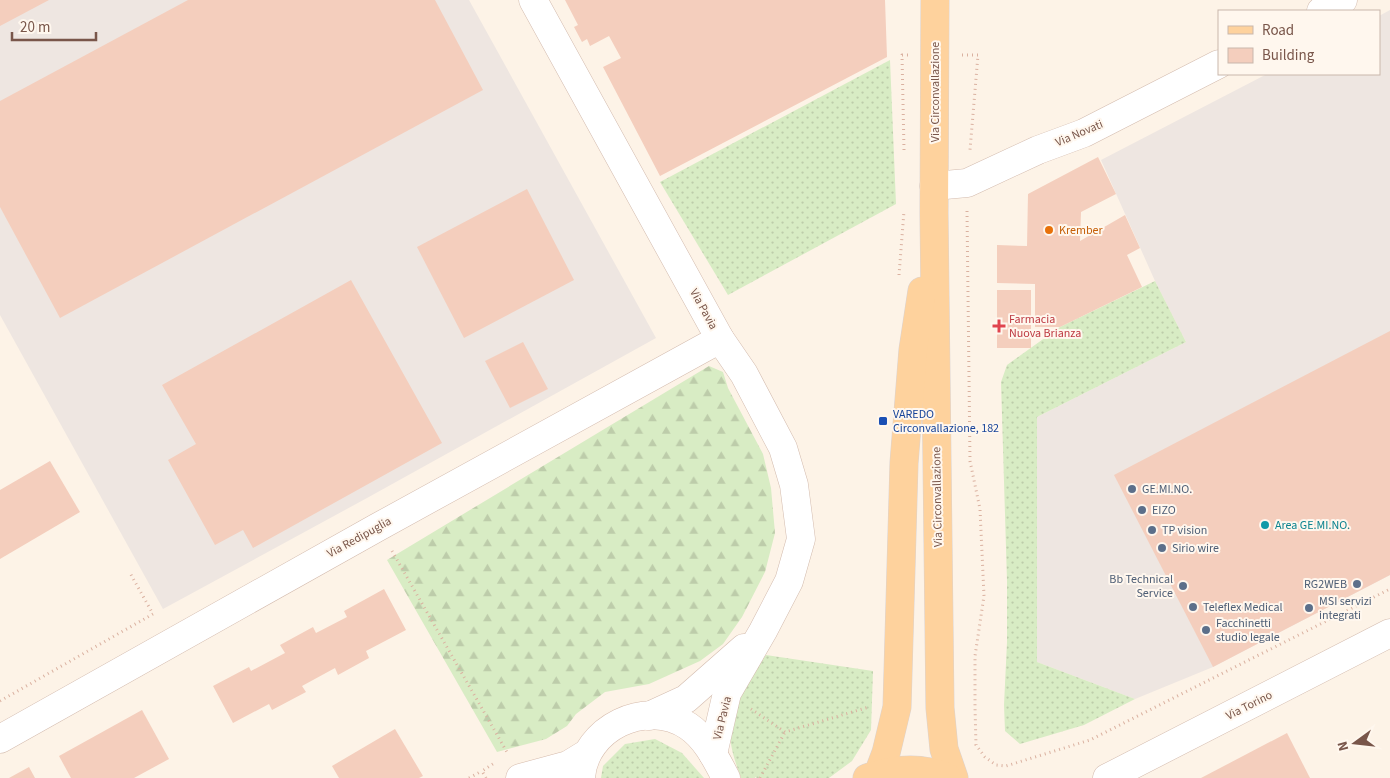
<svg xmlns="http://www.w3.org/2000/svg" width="1390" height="778" font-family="'Source Sans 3',sans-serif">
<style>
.industrial{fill:#eee6e1}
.grass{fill:url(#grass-dots)}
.forest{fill:url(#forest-firs)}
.building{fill:#f4cebd}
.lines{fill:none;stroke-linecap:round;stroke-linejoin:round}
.street-casing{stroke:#d3bbae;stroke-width:29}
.secondary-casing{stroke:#d6bbac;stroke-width:29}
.primary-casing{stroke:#dcd3d0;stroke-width:29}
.path{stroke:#dab1a0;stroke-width:3;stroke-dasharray:1 4;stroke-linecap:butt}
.street{stroke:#fff;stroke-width:28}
.secondary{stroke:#fff;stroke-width:28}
.primary{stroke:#fed29d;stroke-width:28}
.food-dot{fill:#e8710a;stroke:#fff7ee;stroke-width:2}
.health-dot{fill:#e0444e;stroke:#fff7ee;stroke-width:2}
.transit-dot{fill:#1a4fb4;stroke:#fff7ee;stroke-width:2}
.service-dot{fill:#5c6f8a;stroke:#fff7ee;stroke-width:2}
.culture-dot{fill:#0f9aa8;stroke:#fff7ee;stroke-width:2}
.labels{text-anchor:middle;stroke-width:4;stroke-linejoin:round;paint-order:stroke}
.street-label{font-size:12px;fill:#79564a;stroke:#fff7ee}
.food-label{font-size:12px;fill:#c56008;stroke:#fff7ee;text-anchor:start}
.health-label{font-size:12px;fill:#be3a42;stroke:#fff7ee;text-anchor:start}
.transit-label{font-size:12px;fill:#164399;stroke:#fff7ee;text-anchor:start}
.service-label{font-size:12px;fill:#4e5e75;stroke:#fff7ee;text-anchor:start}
.culture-label{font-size:12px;fill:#0d838f;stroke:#fff7ee;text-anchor:start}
</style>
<defs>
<pattern id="grass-dots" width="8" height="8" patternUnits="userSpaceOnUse" patternTransform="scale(1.25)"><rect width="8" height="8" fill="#d8ecc4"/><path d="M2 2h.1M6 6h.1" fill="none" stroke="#bdccaa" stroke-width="1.8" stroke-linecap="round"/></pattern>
<pattern id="forest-firs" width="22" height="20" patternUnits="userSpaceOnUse" patternTransform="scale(1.25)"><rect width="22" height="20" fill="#d8ecc4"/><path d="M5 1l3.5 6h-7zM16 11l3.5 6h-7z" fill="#bdccaa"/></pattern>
</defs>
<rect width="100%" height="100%" fill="#fdf3e7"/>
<g class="industrial">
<path d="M0 0H469L656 338 367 498 163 609 0 315Z"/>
<path d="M1390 10V575L1213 667 1135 699 1037 662V417L1186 342 1155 281 1101 160 1267 74H1379V16Z"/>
</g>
<g class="grass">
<path d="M890 60 896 204 728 295 660 182Z"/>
<path d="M1155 281 1186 342 1037 417V662L1135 699 1084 725 1020 744 1005 731 1004 705 1007 642V581L1001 382 1007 365 1060 327Z"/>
<path d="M766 655 873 671 871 730 852 761 829 778H757L755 777V778H741C737 767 733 756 731 744 726 715 750 678 766 655Z"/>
<path d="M655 739 682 753 704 778H601L603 766 625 744Z"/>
</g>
<path class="forest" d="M709 366 723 372 728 388 763 454 771 488 775 533 765 572 742 617 723 644 700 661 649 684 605 692 576 714 567 726 546 739 497 752 387 560Z"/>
<g class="building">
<path d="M0 0H49L0 26Z"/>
<path d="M188 0H435L483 90 60 318 0 207V101Z"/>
<path d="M565 0H885L887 57 660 176 603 67 621 58 609 36 590 46 587 39 582 42 574 27 578 25Z"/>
<path d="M1098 157 1116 194 1081 212 1080 241 1125 215 1140 248 1127 255 1142 287 1060 327H1035V284L997 283V245L1027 246 1028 194Z"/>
<path d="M527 189 574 280 464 338 417 247Z"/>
<path d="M351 280 442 443 253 548 243 530 215 545 168 460 196 444 162 385Z"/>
<rect x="997" y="290" width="34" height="58"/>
<path d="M1390 331V575L1213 667 1114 475Z"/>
<path d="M523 342 548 389 510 408 485 361Z"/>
<path d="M50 461 80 512 0 559V490Z"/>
<path d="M384 589 406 630 366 651 369 658 338 675 335 668 302 686 306 692 272 710 269 704 233 723 213 686 249 667 251 671 285 653 280 645 313 627 316 633 347 617 344 611Z"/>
<path d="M142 710 169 759 134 778H71L59 756Z"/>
<path d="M395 729 423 776 419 778H339L332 766Z"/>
<path d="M1287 733 1310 778H1201Z"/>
<path d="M29 767 35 778H9Z"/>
</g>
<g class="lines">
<defs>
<g id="street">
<path d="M533 0 720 339 744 374 783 448 794 485 801 539 789 581 763 631 727 693 713 754"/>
<path d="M1321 11 1343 0"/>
<path d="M934 186 967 183 1038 150 1084 133 1219 64"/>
<path d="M649 716 686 699 744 648"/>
<path d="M0 739 378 527 720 339"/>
<path d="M1107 778 1390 633"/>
</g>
<g id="secondary">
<path d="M520 778 568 765 586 754"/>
<path d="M581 778C584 728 646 698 688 726 706 738 716 759 726 778"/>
</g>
<g id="primary">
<path d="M935 0 934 213 940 708 944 749 954 778"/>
<path d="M878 774 886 753 897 707 904 463 913 350 922 291"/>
<path d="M867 778C893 769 922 766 948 778"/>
</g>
</defs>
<use href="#street" class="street-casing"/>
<use href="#secondary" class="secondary-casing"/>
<use href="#primary" class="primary-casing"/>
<g class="path">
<path d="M962 55H978L970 150"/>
<path d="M904 150 902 55H908"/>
<path d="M967 211 970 461 980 509 984 596 975 656V707L976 745 985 757 996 765 1006 766 1090 740 1390 589"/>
<path d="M899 275 904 211"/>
<path d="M392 551 508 754"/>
<path d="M0 701 153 614 130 573"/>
<path d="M751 709 785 732 869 707"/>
<path d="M469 778 482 771"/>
<path d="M486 778 482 771 496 762"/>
<path d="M760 778 785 732"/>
</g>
<use href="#street" class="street"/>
<use href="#secondary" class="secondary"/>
<use href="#primary" class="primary"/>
</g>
<circle class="food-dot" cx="1049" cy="230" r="5"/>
<path class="health-dot" d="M996.5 318.5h5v5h5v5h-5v5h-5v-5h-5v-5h5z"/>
<rect class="transit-dot" x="878" y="416" width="10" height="10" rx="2.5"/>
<g class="service-dot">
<circle cx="1132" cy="489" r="5"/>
<circle cx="1142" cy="510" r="5"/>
<circle cx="1152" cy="530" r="5"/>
<circle cx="1162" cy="548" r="5"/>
<circle cx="1357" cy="584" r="5"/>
<circle cx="1183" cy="586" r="5"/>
<circle cx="1193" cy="607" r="5"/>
<circle cx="1309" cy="608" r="5"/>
<circle cx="1206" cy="630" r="5"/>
</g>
<circle class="culture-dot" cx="1265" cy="525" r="5"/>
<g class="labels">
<g class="street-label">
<text transform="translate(935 92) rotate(-90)" y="4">Via Circonvallazione</text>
<text transform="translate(1079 133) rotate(-23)" y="4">Via Novati</text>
<text transform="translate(704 309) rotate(61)" y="4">Via Pavia</text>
<text transform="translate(937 497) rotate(-91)" y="4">Via Circonvallazione</text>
<text transform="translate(359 537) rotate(-29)" y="4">Via Redipuglia</text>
<text transform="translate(1249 705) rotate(-27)" y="4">Via Torino</text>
<text transform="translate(722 718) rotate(-76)" y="4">Via Pavia</text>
</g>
<g class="food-label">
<text x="1059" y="234">Krember</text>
</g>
<g class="health-label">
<text x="1009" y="323">Farmacia<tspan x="1009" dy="14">Nuova Brianza</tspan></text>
</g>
<g class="transit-label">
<text x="893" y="418">VAREDO<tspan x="893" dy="14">Circonvallazione, 182</tspan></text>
</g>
<g class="service-label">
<text x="1142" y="493">GE.MI.NO.</text>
<text x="1152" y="514">EIZO</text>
<text x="1162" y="534">TP vision</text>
<text x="1172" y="552">Sirio wire</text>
<text x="1173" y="583" text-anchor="end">Bb Technical<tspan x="1173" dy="14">Service</tspan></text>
<text x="1347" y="588" text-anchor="end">RG2WEB</text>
<text x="1319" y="605">MSI servizi<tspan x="1319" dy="14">integrati</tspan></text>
<text x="1203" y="611">Teleflex Medical</text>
<text x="1216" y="627">Facchinetti<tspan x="1216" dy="14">studio legale</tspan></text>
</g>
<g class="culture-label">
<text x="1275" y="529">Area GE.MI.NO.</text>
</g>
</g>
<rect x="1218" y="10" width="162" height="65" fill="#fff7ee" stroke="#c9b7ac"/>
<rect x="1228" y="26" width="25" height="8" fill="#fed29d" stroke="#c9b7ac"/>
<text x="1262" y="35" font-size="15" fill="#79564a">Road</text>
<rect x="1228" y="48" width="25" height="15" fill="#f4cebd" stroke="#c9b7ac"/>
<text x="1262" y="60" font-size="15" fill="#79564a">Building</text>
<g transform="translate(1355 743) rotate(255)" stroke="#fff7ee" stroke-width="4" paint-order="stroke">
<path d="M0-4L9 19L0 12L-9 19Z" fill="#79564a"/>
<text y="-8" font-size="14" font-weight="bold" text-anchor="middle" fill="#79564a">N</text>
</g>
<path d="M12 32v8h84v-8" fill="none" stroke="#79564a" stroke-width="2.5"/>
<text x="20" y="32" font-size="15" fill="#79564a" stroke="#fff7ee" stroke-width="4" paint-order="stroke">20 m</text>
</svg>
